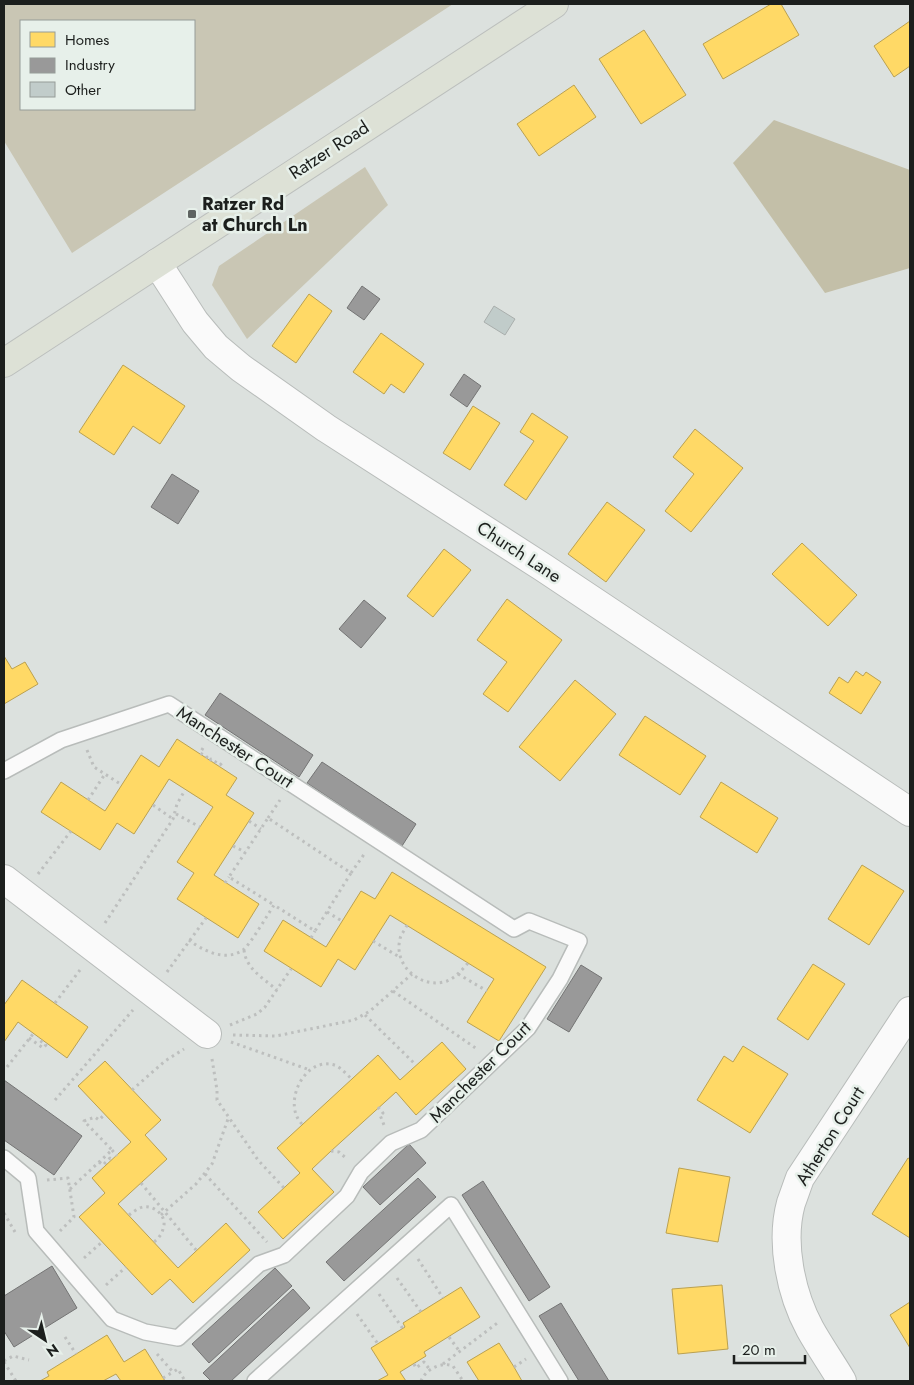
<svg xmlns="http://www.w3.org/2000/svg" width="914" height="1385" font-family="Jost,sans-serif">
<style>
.green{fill:#c9c6b4;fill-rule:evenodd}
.forest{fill:#c3bfa8}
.homes{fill:#ffd966;stroke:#bba150}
.industry{fill:#999;stroke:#747474}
.building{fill:#c1ccca;stroke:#a9aeac}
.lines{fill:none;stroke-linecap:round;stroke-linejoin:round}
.service-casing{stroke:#b8bcba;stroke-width:18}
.minor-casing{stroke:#b8bcba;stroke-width:30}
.tertiary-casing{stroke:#b8bcba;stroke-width:30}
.primary-casing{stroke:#bcbfbd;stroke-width:30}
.path{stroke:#bdbfbe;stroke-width:3;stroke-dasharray:2.5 4;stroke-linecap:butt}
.service{stroke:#fafafa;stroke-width:15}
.minor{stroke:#fafafa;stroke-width:28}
.tertiary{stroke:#fafafa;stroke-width:28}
.primary{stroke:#dde1d6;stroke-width:28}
.poi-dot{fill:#5f6361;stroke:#e7f0ea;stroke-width:2}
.labels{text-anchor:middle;stroke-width:5;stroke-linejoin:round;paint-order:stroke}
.street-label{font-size:18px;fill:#1c1f1d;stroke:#e7f0ea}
.poi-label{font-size:18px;font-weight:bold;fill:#1c1f1d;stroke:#e7f0ea;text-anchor:start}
</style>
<rect width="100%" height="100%" fill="#dce1de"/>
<g class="green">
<path d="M4 4H453L72 253 4 141ZM21 21H194V109H21Z"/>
<path d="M365 167 388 205 247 339 212 285 219 266Z"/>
</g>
<path class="forest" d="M774 120 910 170V268L825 293 733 163Z"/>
<g class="homes">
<path d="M771 4H781L799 35 723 79 703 44Z"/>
<path d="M910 21V66L894 77 874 46Z"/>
<path d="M644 30 686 95 641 124 599 59Z"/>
<path d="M574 85 596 117 539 156 517 124Z"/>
<path d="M309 294 332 311 296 363 272 346Z"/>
<path d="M381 333 424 364 404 393 391 384 384 394 353 372Z"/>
<path d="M123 365 185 406 160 444 133 426 114 455 79 432Z"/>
<path d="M473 406 500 423 470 470 443 453Z"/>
<path d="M532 413 568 437 526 500 504 485 534 441 520 432Z"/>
<path d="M695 429 743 468 691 532 665 511 694 474 673 457Z"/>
<path d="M607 502 645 530 606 582 568 554Z"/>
<path d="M802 543 857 595 828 626 772 574Z"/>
<path d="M444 549 471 570 433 617 407 596Z"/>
<path d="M507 599 562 640 508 712 483 694 507 662 477 640Z"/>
<path d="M4 656 12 669 25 662 38 684 4 704Z"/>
<path d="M856 671 863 676 866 672 881 682 861 714 829 693 839 677 848 683Z"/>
<path d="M575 680 616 714 560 781 519 747Z"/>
<path d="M645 716 706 756 680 795 619 755Z"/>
<path d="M177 739 237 778 226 795 254 813 214 875 259 904 238 938 177 899 194 873 177 862 213 807 169 779 134 834 117 823 100 850 41 812 61 782 105 811 141 755 159 767Z"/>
<path d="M721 782 778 818 757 853 700 817Z"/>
<path d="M862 865 904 891 869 945 828 919Z"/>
<path d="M392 872 546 967 499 1041 467 1022 494 979 390 915 355 970 338 959 321 987 264 951 283 920 326 947 361 891 375 899Z"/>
<path d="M813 964 845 984 808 1040 777 1019Z"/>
<path d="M22 980 88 1027 67 1058 18 1022 4 1042V1005Z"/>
<path d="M442 1042 466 1069 416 1115 396 1092 331 1151 312 1169 334 1192 283 1239 258 1212 300 1173 277 1148 378 1055 400 1080Z"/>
<path d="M743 1046 788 1074 750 1133 697 1100 724 1056 733 1062Z"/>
<path d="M105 1061 161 1120 145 1135 167 1159 118 1204 178 1268 226 1223 250 1250 193 1303 170 1279 152 1295 79 1217 105 1193 92 1178 131 1142 78 1086Z"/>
<path d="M908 1158 910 1159V1238L872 1214Z"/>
<path d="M679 1168 730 1177 718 1242 666 1233Z"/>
<path d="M722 1285 728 1349 678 1354 672 1289Z"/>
<path d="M461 1287 480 1317 424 1352 426 1356 400 1372 406 1381H377L388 1375 371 1348 405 1327 403 1323Z"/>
<path d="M910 1302V1348L890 1315Z"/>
<path d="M107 1335 124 1362 145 1349 165 1381H121L116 1374 103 1381H40L49 1376 47 1372Z"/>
<path d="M499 1343 514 1367 522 1381H479L467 1362Z"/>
</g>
<g class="industry">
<path d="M362 286 380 299 364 320 347 308Z"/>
<path d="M464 374 481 386 467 407 450 395Z"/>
<path d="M172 474 199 491 178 524 151 507Z"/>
<path d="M364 600 386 618 361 648 339 629Z"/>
<path d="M220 693 313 755 299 777 205 715Z"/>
<path d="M322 762 416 824 402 846 307 783Z"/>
<path d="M581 965 602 978 569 1032 547 1019Z"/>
<path d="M4 1080 82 1136 54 1175 4 1140Z"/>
<path d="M409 1144 426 1163 380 1205 363 1187Z"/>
<path d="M418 1178 436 1197 344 1281 326 1262Z"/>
<path d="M483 1181 550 1287 529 1301 462 1195Z"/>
<path d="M52 1266 77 1308 14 1347 4 1331V1296Z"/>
<path d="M275 1268 292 1286 209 1363 192 1344Z"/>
<path d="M293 1289 310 1308 231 1381H211L203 1373Z"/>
<path d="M561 1303 609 1381H579L539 1316Z"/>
</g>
<path class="building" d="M494 306 515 319 505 335 484 322Z"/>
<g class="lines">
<defs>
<g id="service">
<path d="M4 771 61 740 169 704 514 929 529 921 579 941 560 979 528 1028 421 1130 391 1143 361 1172 347 1196 284 1255 259 1264 178 1338 145 1332 112 1319 36 1231 28 1178 4 1158"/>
<path d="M255 1381 451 1205 560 1381"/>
</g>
<g id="minor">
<path d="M4 879 207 1034"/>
<path d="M842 1381C832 1364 820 1347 810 1329 791 1294 780 1243 791 1203 794 1195 797 1186 800 1178L910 1011"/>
</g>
<path id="tertiary" d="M157 263 195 322 216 347 241 368 326 428 544 568 910 812"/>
<path id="primary" d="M4 363 554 4"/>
</defs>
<use href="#service" class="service-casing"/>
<use href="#minor" class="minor-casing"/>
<use href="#tertiary" class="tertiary-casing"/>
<use href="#primary" class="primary-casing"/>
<g class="path">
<path d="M203 748 200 753 207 757 205 758"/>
<path d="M87 750 94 767 122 785"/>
<path d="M210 761 211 759 220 765 223 762"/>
<path d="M88 800 105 774"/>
<path d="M153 805 173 819"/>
<path d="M176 814 200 827"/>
<path d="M268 818 280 800"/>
<path d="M249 821 261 829"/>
<path d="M233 846 245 852"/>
<path d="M351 873 365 853"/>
<path d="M38 874 71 831"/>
<path d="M225 883 229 877"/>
<path d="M327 912 342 921"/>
<path d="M105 923 173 819 177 804 185 790"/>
<path d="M407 925C405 930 401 934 400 939 393 966 422 990 447 981 455 978 462 970 468 963"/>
<path d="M311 938 315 931"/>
<path d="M189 940C203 951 226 962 243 950 250 945 268 914 274 905L315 931 351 873 268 818 229 877 274 905"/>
<path d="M373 941 401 958"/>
<path d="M244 950C246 969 263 978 277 990"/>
<path d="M167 972 206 918"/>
<path d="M458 974 487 991"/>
<path d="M393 991 477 1049"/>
<path d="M55 1003 80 970"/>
<path d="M365 1015 416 1065"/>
<path d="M230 1025 257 1014 265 1007 291 969"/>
<path d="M233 1035 276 1036 354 1020 370 1011 412 974"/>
<path d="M29 1038 43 1048 46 1045 38 1039 39 1038"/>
<path d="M231 1042 310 1070"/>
<path d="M212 1059 217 1090V1100L258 1160 284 1188"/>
<path d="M7 1067 33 1034"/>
<path d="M132 1090 165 1061 184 1049"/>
<path d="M55 1100 133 1010"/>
<path d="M378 1107 383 1113 380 1115 384 1125"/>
<path d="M302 1124C281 1103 306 1053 337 1066 342 1069 347 1075 352 1079"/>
<path d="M112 1150 117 1156"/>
<path d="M331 1151 339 1152 347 1159"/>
<path d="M99 1162 103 1165 110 1158 112 1160"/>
<path d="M205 1174 267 1242"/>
<path d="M47 1180 68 1178 74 1217 60 1231"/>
<path d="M141 1183 196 1250"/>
<path d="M70 1189 112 1150 84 1121 95 1117 99 1120 105 1114"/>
<path d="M4 1213 15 1232"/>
<path d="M129 1215C133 1212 138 1208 143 1207 155 1205 168 1217 163 1229 162 1234 158 1239 154 1242"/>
<path d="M161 1215 196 1184 212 1164 228 1119"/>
<path d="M84 1258 102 1242"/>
<path d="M418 1259 443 1298"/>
<path d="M397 1278 421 1312"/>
<path d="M106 1285 126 1267"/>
<path d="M379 1294 403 1329"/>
<path d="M357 1314 378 1344"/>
<path d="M65 1337 76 1354"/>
<path d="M449 1337 460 1352"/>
<path d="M157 1354 173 1372 178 1369 185 1381"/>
<path d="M4 1361 13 1356 29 1360"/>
<path d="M4 1362 16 1381"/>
<path d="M414 1364 416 1368 424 1362 430 1370"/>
<path d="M443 1364 500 1321"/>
<path d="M514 1367 526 1359"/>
<path d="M163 1378 173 1372"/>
<path d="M421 1381C425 1370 441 1361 453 1366L463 1381"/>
</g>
<use href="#service" class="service"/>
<use href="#minor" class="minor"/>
<use href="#tertiary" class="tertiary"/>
<use href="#primary" class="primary"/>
</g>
<rect class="poi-dot" x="187" y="209" width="10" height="10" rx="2.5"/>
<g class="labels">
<g class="street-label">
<text transform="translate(329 150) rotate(-33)" y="6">Ratzer Road</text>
<text transform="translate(519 552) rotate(33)" y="6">Church Lane</text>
<text transform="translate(235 747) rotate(33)" y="6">Manchester Court</text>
<text transform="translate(480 1072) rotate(-45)" y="6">Manchester Court</text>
<text transform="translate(830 1136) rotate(-58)" y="6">Atherton Court</text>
</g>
<g class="poi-label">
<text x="202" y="210">Ratzer Rd<tspan x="202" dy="21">at Church Ln</tspan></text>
</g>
</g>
<rect width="914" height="1385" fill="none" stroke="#1c1f1d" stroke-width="10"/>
<rect x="20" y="20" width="175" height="90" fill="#e7f0ea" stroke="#969c98"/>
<rect x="30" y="32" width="25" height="15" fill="#ffd966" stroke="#969c98"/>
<text x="65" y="45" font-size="15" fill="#1c1f1d">Homes</text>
<rect x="30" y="58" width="25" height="15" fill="#999999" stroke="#969c98"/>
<text x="65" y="70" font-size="15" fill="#1c1f1d">Industry</text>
<rect x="30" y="82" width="25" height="15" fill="#c1ccca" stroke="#969c98"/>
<text x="65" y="95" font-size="15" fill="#1c1f1d">Other</text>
<g transform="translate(45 1340) rotate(145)" stroke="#e7f0ea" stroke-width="4" paint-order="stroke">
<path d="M0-4L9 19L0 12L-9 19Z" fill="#1c1f1d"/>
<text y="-8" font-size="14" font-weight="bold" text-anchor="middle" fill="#1c1f1d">N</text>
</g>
<path d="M734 1355v8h71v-8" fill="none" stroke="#1c1f1d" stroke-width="2.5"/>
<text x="742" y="1355" font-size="15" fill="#1c1f1d" stroke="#e7f0ea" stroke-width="4" paint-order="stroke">20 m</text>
</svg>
